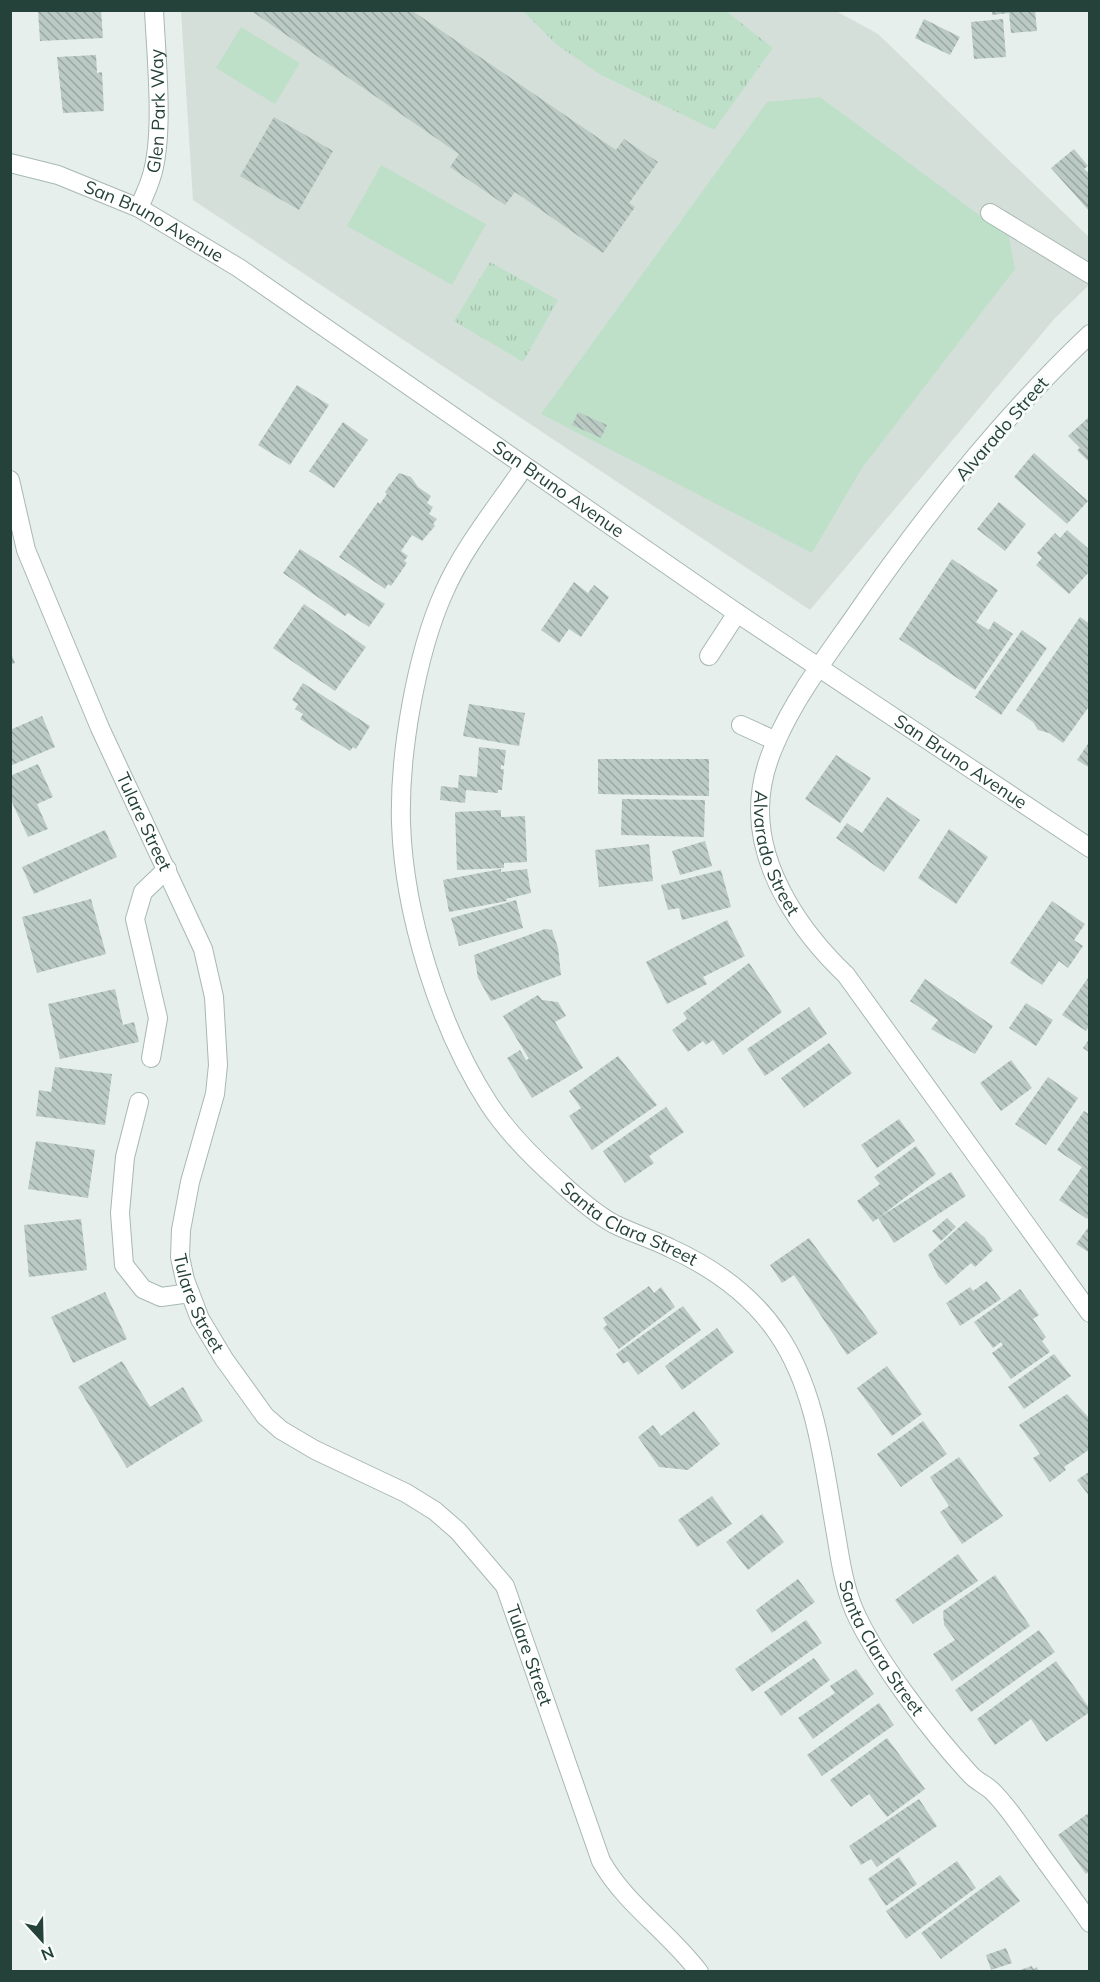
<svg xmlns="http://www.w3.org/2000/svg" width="1100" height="1982" font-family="Mulish,sans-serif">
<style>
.built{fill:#d4dfda}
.grass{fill:url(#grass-tufts)}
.garden{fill:#bfe0c8}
.building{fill:url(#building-back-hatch)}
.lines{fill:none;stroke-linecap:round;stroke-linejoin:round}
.minor-casing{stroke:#a8b8b2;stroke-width:20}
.minor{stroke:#fff;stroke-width:18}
.labels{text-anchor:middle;stroke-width:6;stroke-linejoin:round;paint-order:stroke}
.street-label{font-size:18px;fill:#24423a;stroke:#f7fbf9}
</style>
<defs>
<pattern id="grass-tufts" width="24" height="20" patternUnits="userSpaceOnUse" patternTransform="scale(1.5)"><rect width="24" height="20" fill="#bfe0c8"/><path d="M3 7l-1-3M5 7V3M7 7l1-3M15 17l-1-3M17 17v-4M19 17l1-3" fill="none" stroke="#a4c1ad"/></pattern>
<pattern id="building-back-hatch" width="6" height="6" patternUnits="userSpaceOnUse" patternTransform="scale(1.5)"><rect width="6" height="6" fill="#bbcac4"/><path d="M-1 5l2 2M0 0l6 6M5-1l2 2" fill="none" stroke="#98a6a0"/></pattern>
</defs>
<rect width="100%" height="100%" fill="#e6efeb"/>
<path class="built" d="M181 11H836L878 34 1089 237V285L1055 318 810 610 193 200Z"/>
<g class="grass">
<path d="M523 11H726L773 48 714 130 601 75 556 44Z"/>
<path d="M490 262 558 300 523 362 454 321Z"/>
</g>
<g class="garden">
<path d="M241 27 300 63 275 104 216 68Z"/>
<path d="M820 97 1009 237 1015 269 862 468 812 553 541 414 767 102Z"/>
<path d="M381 165 486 224 452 285 347 226Z"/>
</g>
<g class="building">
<path d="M38 10H101L103 38 40 41Z"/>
<path d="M250 10H411L616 150 624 139 658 162 629 203 635 207 603 253 515 192 505 205 450 167 459 154Z"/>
<path d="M992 10H1035L1037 31 1011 33 1009 13 992 15Z"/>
<path d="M924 19 960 37 950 55 915 38Z"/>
<path d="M1003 19 1006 57 974 59 971 22Z"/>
<path d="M96 55 97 73 102 72 104 111 63 113 57 57Z"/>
<path d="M274 117 333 151 299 210 240 176Z"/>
<path d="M1074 149 1088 166 1084 169 1090 174V212L1051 168Z"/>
<path d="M297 385 329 405 290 465 258 445Z"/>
<path d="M578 412 607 425 601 438 572 425Z"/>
<path d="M1090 416V463L1077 450 1080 448 1068 436Z"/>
<path d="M343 422 368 440 334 488 309 471Z"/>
<path d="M1034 453 1088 501 1067 524 1014 477Z"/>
<path d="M399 473 411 477 418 487 431 496 427 503 433 507 429 514 437 519 433 524 435 526 422 541 412 535 401 551 408 556 404 561 407 563 391 586 388 584 385 589 339 557 378 502 380 504 387 494 385 492Z"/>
<path d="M999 502 1026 524 1005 551 977 529Z"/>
<path d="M1067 530 1090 550V571L1069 594 1036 565 1042 558 1037 553 1055 533 1060 538Z"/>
<path d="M300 549 385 604 369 627 348 613 345 616 283 573Z"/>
<path d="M952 559 998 590 976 622 989 630 994 621 1013 634 975 690 899 639Z"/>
<path d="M574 582 588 593 594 585 609 597 581 637 569 629 559 643 541 630Z"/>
<path d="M304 604 366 647 335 691 273 648Z"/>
<path d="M1080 617 1090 624V705L1063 743 1049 733 1038 730 1033 722 1016 710Z"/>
<path d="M1022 630 1047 648 1001 715 975 697Z"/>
<path d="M10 651 15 663 10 665Z"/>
<path d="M303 683 370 726 356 749 353 747 350 751 300 719 303 714 295 709 298 704 292 700Z"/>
<path d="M469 704 525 713 519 746 463 736Z"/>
<path d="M42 716 55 747 10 766V730Z"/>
<path d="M1090 741V768L1077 760Z"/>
<path d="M479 747 506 750 504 766 501 765V769H504L502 790H498V793L466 790 465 803 440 800 441 786 458 788 459 775 477 777Z"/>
<path d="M836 755 871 778 840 823 805 799Z"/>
<path d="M598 759H709V796L598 794Z"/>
<path d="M38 764 53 797 37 804 48 829 28 837 10 798V776Z"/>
<path d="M887 797 920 820 884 872 836 838 847 823 862 833Z"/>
<path d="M622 799 705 800 704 837 621 835Z"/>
<path d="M501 810V817L525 816 527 862 504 863V868L457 870 455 812Z"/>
<path d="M949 829 988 857 956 904 918 878Z"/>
<path d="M105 830 117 857 34 894 22 867Z"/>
<path d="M705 841 712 866 680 875 672 851Z"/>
<path d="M649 844 653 881 599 887 595 850Z"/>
<path d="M501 869V872L527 869 531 893 506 899 507 901 449 912 443 880Z"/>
<path d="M721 870 731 907 682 920 679 908 668 910 661 885Z"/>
<path d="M91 899 106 954 37 973 22 917Z"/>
<path d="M516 900 523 928 459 946 451 918Z"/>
<path d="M1052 901 1085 924 1074 940 1083 946 1068 968 1059 961 1042 985 1010 963Z"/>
<path d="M727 920 745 956 703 977 707 984 667 1004 646 962Z"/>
<path d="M545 929 552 930 558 948 561 975 491 1001 478 978 474 955Z"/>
<path d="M749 963 782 1012 723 1055 713 1040 706 1045 703 1041 688 1052 672 1030 687 1019 683 1013Z"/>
<path d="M1090 975V1025L1086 1031 1062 1015Z"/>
<path d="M925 979 993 1026 975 1054 931 1029 938 1020 910 1001Z"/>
<path d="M115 989 123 1025 134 1022 139 1042 60 1059 48 1004Z"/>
<path d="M538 995 542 1000 558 1002 566 1016 555 1022 583 1068 532 1098 507 1058 520 1050 526 1060 529 1059 503 1016Z"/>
<path d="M1026 1003 1053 1020 1036 1046 1009 1028Z"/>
<path d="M809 1007 827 1034 765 1076 747 1049Z"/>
<path d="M1090 1038V1053L1083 1048Z"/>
<path d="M829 1043 852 1073 804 1108 781 1078Z"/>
<path d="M618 1056 657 1105 592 1150 569 1116 581 1108 569 1091Z"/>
<path d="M1011 1060 1032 1088 1001 1111 980 1083Z"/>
<path d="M55 1067 112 1074 105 1125 36 1116 39 1090 51 1092Z"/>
<path d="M1048 1077 1078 1098 1046 1145 1015 1124Z"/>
<path d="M666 1107 684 1132 649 1156 654 1163 625 1183 603 1151Z"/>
<path d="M1084 1111 1090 1115V1215L1087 1219 1059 1200 1082 1167 1057 1150Z"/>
<path d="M899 1119 915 1141 877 1168 861 1145Z"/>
<path d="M36 1141 95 1150 88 1198 28 1189Z"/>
<path d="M916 1146 936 1174 873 1222 857 1201 880 1184 874 1177Z"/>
<path d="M951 1172 966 1196 894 1243 878 1218Z"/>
<path d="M947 1218 956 1227 941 1241 932 1231Z"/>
<path d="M81 1219 87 1270 29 1277 24 1225Z"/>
<path d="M966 1221 985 1238 993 1250 975 1267 971 1263 946 1285 938 1276 928 1255Z"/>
<path d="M1090 1225V1253L1076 1244Z"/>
<path d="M809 1238 878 1333 847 1355 794 1275 782 1283 770 1265Z"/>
<path d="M987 1281 1001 1299 960 1326 946 1303 970 1287 973 1291Z"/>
<path d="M649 1286 654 1293 661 1287 675 1307 619 1349 603 1328 607 1325 603 1318Z"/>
<path d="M1020 1289 1039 1315 1033 1319 1046 1337 1042 1341 1050 1352 1011 1379 992 1353 1003 1345 1001 1342 993 1348 974 1322Z"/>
<path d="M105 1292 127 1339 73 1363 51 1317Z"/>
<path d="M683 1306 701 1330 638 1375 628 1361 623 1364 616 1354Z"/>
<path d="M717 1328 734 1352 682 1390 665 1366Z"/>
<path d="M1054 1354 1071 1376 1024 1409 1008 1387Z"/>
<path d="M122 1361 150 1407 183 1387 203 1421 127 1468 78 1387Z"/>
<path d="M887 1366 922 1414 892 1436 857 1388Z"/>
<path d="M1067 1394 1090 1419V1449L1064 1467 1066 1470 1050 1482 1033 1458 1040 1454 1019 1425Z"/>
<path d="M694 1411 720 1444 688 1470 659 1467 638 1437 653 1425 661 1436Z"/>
<path d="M923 1421 947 1454 901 1487 877 1454Z"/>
<path d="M959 1457 1003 1516 962 1544 940 1512 949 1506 930 1477Z"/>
<path d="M1090 1471V1497L1077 1480Z"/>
<path d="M712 1496 732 1524 697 1547 678 1520Z"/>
<path d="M762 1514 784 1542 748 1570 726 1542Z"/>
<path d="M958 1554 978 1581 913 1624 895 1600Z"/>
<path d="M995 1575 1030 1626 952 1681 933 1654 955 1640 944 1625 943 1611Z"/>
<path d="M798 1579 815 1602 772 1633 756 1610Z"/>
<path d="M806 1620 822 1643 752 1692 735 1669Z"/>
<path d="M1039 1630 1055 1652 971 1712 955 1690Z"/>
<path d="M814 1658 830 1680 781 1716 764 1692Z"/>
<path d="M1056 1661 1090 1709V1712L1046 1742 1031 1719 995 1745 977 1719Z"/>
<path d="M856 1669 874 1694 813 1739 798 1718 835 1693 830 1686Z"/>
<path d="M879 1703 894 1725 822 1776 807 1755Z"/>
<path d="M887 1738 925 1789 887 1817 869 1794 851 1807 830 1780Z"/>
<path d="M919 1799 937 1826 877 1867 871 1859 861 1865 849 1846Z"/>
<path d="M1090 1812V1871L1086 1874 1058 1835Z"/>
<path d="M899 1857 917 1884 886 1906 868 1879Z"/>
<path d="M957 1861 976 1888 906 1939 886 1911Z"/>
<path d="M1000 1875 1020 1901 941 1959 921 1933Z"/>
<path d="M1006 1948 1012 1963 991 1970 986 1955Z"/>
<path d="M1032 1966 1033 1969 1037 1967 1039 1972H1014Z"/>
</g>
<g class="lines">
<defs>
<g id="minor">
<path id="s1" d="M10 163 58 175 139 208 239 268 737 613 1090 848"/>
<path id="s2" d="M139 208C143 198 148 188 151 178 165 136 156 56 154 10"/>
<path d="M990 213 1090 274"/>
<path id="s3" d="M1090 334C1000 419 922 518 852 620 825 658 793 701 775 744 766 764 760 787 760 810 760 873 802 933 846 975L1090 1313"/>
<path id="s4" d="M524 467C496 508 464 547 444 592 416 655 399 754 401 823 404 914 439 1027 489 1104 508 1133 533 1158 559 1181 576 1197 594 1213 614 1224 632 1233 652 1239 670 1248 714 1268 751 1294 778 1334 817 1391 824 1468 836 1534 840 1559 844 1586 854 1610 876 1660 933 1734 970 1774 976 1781 984 1784 991 1790 1007 1805 1020 1826 1034 1845 1052 1871 1072 1896 1090 1923"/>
<path id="s5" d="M10 480 26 550 100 728 203 949 214 997 218 1065 215 1094 190 1182 181 1230 180 1257 185 1280 200 1319 224 1359 265 1416 281 1430 315 1450 406 1493 435 1511 458 1531 505 1586 601 1861C626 1905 668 1931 699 1972"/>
<path d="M709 656 737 613"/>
<path d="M741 725 776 741"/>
<path d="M151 1058 158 1018 135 919 143 892 167 869"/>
<path d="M139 1102 125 1157 120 1213 124 1265 143 1289 161 1297 190 1293"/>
</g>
</defs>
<use href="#minor" class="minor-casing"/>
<use href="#minor" class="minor"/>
</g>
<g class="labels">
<g class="street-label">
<text dy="6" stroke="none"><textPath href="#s2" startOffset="100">Glen Park Way</textPath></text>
<text dy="6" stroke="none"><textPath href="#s1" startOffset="156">San Bruno Avenue</textPath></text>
<text transform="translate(1002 429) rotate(-49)" y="6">Alvarado Street</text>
<text dy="6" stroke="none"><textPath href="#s1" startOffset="642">San Bruno Avenue</textPath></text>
<text dy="6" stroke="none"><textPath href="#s1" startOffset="1128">San Bruno Avenue</textPath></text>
<text dy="6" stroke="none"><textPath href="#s5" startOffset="368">Tulare Street</textPath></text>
<text dy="6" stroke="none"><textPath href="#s3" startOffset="633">Alvarado Street</textPath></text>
<text dy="6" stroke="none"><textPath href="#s4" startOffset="870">Santa Clara Street</textPath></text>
<text dy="6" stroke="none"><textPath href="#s5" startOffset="872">Tulare Street</textPath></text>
<text dy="6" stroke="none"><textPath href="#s4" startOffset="1392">Santa Clara Street</textPath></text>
<text dy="6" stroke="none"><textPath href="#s5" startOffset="1376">Tulare Street</textPath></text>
</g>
</g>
<rect width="1100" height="1982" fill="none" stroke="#24423a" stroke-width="24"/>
<g transform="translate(42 1940) rotate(158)" stroke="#f7fbf9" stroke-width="4.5" paint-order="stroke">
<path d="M0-4.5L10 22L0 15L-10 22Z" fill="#24423a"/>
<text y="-9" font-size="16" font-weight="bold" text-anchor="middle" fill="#24423a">N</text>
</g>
</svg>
